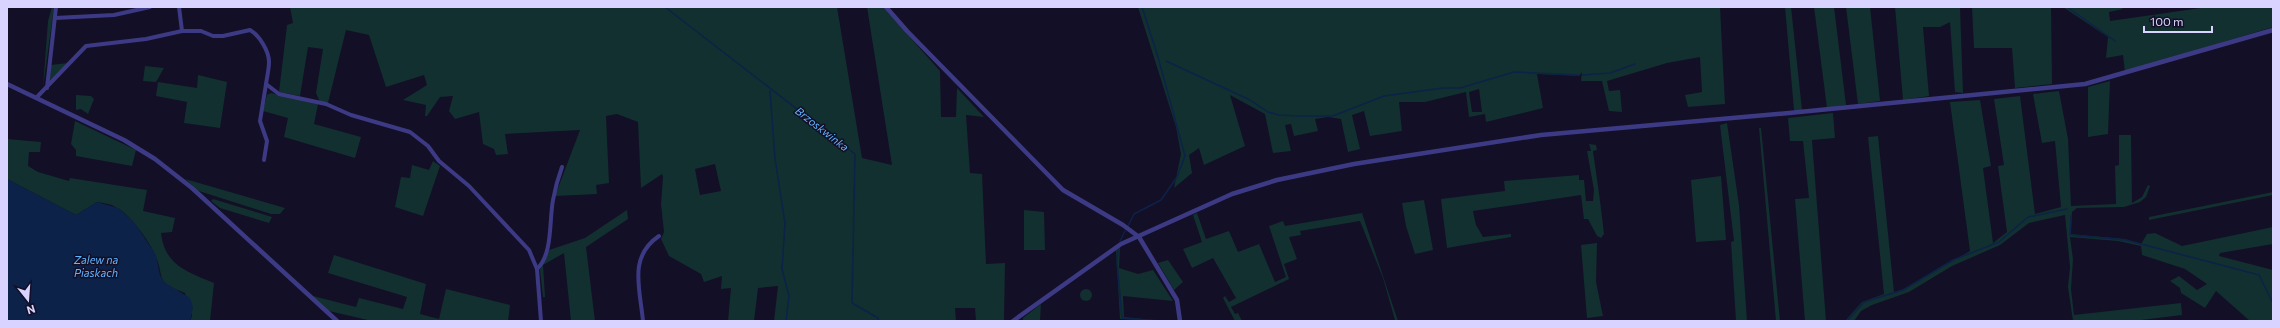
<svg xmlns="http://www.w3.org/2000/svg" width="2280" height="328" font-family="Commissioner,sans-serif">
<style>
.green{fill:#12302f;fill-rule:evenodd}
.water{fill:#0c2248}
.lines{fill:none;stroke-linecap:round;stroke-linejoin:round}
.stream{stroke:#0c2248;stroke-width:1.5}
.minor{stroke:#3d3a85;stroke-width:4}
.tertiary{stroke:#3d3a85;stroke-width:4.5}
.labels{text-anchor:middle;stroke-width:3;stroke-linejoin:round;paint-order:stroke}
.water-label{font-size:11px;font-style:italic;fill:#62b6ff;stroke:#130f26}
</style>
<rect width="100%" height="100%" fill="#130f26"/>
<g class="green">
<path d="M52 7H54L43 87 48 21Z"/>
<path d="M290 7H837L862 158 892 165 867 7H883L940 71 941 117H956L957 88 984 117 966 115 970 173 982 174 986 264 1005 263 1004 320 976 321 975 308H955L956 321H774L778 286 758 288 754 321H728L731 288 721 289 722 276 704 282 701 274 669 256 661 239 664 232 661 204 663 177 662 174 641 188 638 122 617 114 606 116 609 183 596 185 597 194 555 196 580 130 505 134 508 154 496 155 494 149 483 144 479 112 455 119 449 111 453 96 440 97 427 116H425L426 105 403 100 427 85 424 75 386 87 369 35 346 30 328 103 320 102 316 93 323 49 308 47 300 96 279 92 287 25 293 23ZM715 164 721 191 700 195 695 169Z"/>
<path d="M1138 7H1720L1725 104 1688 107 1685 95 1702 92 1700 57 1667 63 1607 81 1609 91 1620 90 1622 112 1609 111 1602 81H1581L1582 72 1579 76 1537 74 1543 108 1486 122 1485 114 1469 117 1466 92 1425 102H1399L1402 131 1370 136 1364 111 1352 115 1360 149 1348 152 1341 119 1328 117 1315 119 1318 131 1294 136 1291 124 1285 125 1291 151 1273 153 1265 114 1230 95 1245 146 1204 165 1199 148 1189 155 1192 173 1174 188 1181 154 1176 127ZM1479 89 1482 112H1472L1469 92Z"/>
<path d="M1785 7H1791L1802 110H1794Z"/>
<path d="M1814 7H1834L1846 105 1827 108Z"/>
<path d="M1846 7H1870L1880 101 1858 104Z"/>
<path d="M1895 7H1960L1963 93 1955 92 1950 22 1940 27H1923L1929 96 1903 100Z"/>
<path d="M1972 7H2051L2052 84 2015 88 2012 48H1974Z"/>
<path d="M2063 7H2121L2123 9 2109 12 2110 21 2208 7H2273V27L2125 72 2123 55 2106 58 2108 37Z"/>
<path d="M68 63 52 81 49 78 51 65Z"/>
<path d="M145 66 164 68 156 82 143 81Z"/>
<path d="M198 75 227 82 220 128 184 123 187 102 156 96 158 82 197 88Z"/>
<path d="M2110 81 2108 134 2088 137V87Z"/>
<path d="M2059 91 2068 139 2071 206 2116 204 2115 166 2119 165V135H2131L2132 203 2142 197 2148 185 2150 186 2146 197 2140 202 2124 207 2077 208 2072 212 2071 234 2125 239 2141 244 2147 234 2155 233 2182 246 2273 227V244L2220 253 2219 256 2273 270V321H2250L2216 291 2205 308 2181 293 2180 288 2170 281 2179 276 2197 290 2207 284 2185 269 2142 255 2141 246 2118 241 2070 237 2073 259 2071 289 2074 315 2181 303 2182 315 2133 321H2073L2068 287 2070 267 2065 215 2029 223 2000 245 1952 266 1909 292 1872 305 1861 311 1854 321H1845L1862 302 1884 294 1868 137 1878 136 1894 292 1904 289 1970 251 1950 102 1980 100 1991 166 1983 168 1993 243 2007 232 1998 166 2004 165 1994 99 2020 96 2035 214 2061 207 2055 141 2042 143 2033 94Z"/>
<path d="M271 93 318 104 314 124 361 137 355 158 284 137 288 118 263 111 267 95Z"/>
<path d="M76 95 91 96 94 99 88 114 81 109 76 110Z"/>
<path d="M1833 113 1835 138 1812 140 1826 321H1805L1795 199 1809 198 1803 141H1790L1788 118Z"/>
<path d="M75 121 136 150 132 166 76 156V150L71 144Z"/>
<path d="M1727 123 1739 205 1747 321H1736L1731 242 1734 241 1720 125Z"/>
<path d="M1759 128H1761L1780 321H1776Z"/>
<path d="M7 139 41 142 40 152H29L28 166 38 172 69 181 70 178 147 190 143 211 175 218 172 232 161 233C165 266 188 272 214 283L210 321H190L192 316 185 293C153 281 166 279 155 255 150 242 130 214 117 208 112 204 103 203 97 202L76 215 7 179Z"/>
<path d="M1589 144 1596 145 1597 150 1593 151C1597 179 1601 205 1604 234L1601 238 1597 236 1588 219H1584L1581 195 1473 211 1476 225 1483 237 1511 234V237L1447 248 1441 199 1505 191 1504 181 1579 175V180H1584L1586 201H1593L1594 190 1587 151H1591Z"/>
<path d="M433 161 440 166 423 216 395 207 401 177 410 178 412 165 429 170Z"/>
<path d="M1721 176 1726 240 1696 242 1691 180Z"/>
<path d="M185 179 285 208 280 214H271L199 191Z"/>
<path d="M2273 192V195L2149 220V217Z"/>
<path d="M213 199 272 217 269 223 220 208 211 201Z"/>
<path d="M1424 200 1433 250 1415 254 1406 226 1402 203Z"/>
<path d="M627 210 628 219 586 247 595 321H571L564 253 543 265 545 297H543L540 270 549 250 585 238Z"/>
<path d="M1024 210 1044 212 1045 250H1024Z"/>
<path d="M1197 213 1206 239 1229 231 1238 252 1259 244 1275 282 1286 277 1269 226 1283 221 1285 226 1362 213 1398 321H1391L1395 320 1383 278 1360 221 1300 231 1301 235 1289 237 1297 259 1284 264 1289 279 1231 307 1235 314 1238 313 1242 321H1235L1223 298 1225 296 1229 302 1236 298 1213 258 1192 268 1183 249 1202 242 1193 215Z"/>
<path d="M1597 243 1596 282 1603 316 1587 318 1581 245Z"/>
<path d="M1120 248 1119 268 1138 274 1153 270 1173 301 1123 296 1124 317 1163 321 1120 319 1116 250Z"/>
<path d="M334 255 426 284 420 314 439 319 446 289 510 305 508 321H372L329 311 313 296 356 307 359 298 403 309 407 297 328 273Z"/>
<path d="M1168 260 1183 282 1174 290 1158 263Z"/>
<circle cx="1086" cy="295" r="6"/>
<path d="M1041 304 1040 321H1023V318Z"/>
</g>
<path class="water" d="M7 179 76 215 97 202 118 208 134 222 156 255 160 275 164 282 190 298 193 307 190 321H7Z"/>
<g class="lines">
<g class="stream">
<path d="M665 7 855 154 852 303 878 318 879 321"/>
<path d="M2067 7 2115 41"/>
<path d="M1166 61 1250 100 1268 112 1279 115 1299 116H1333L1384 96 1443 88H1460L1514 72 1578 75"/>
<path d="M1582 75 1610 73 1635 64"/>
<path d="M770 91 775 159 785 223 782 269 789 296 786 321"/>
<path d="M2071 216 2070 235 2126 240 2259 275 2273 303"/>
<path d="M1128 226 1134 214 1161 200 1177 177 1185 156 1158 57 1142 7"/>
<path d="M1120 241 1125 231"/>
<path d="M1118 250 1117 263 1122 318 1161 321"/>
<path d="M1847 321 1864 302 1903 290 1953 260 1999 242 2028 217 2067 209"/>
</g>
<g class="minor">
<path d="M179 7 182 31"/>
<path d="M55 18 114 15 150 7"/>
<path d="M47 88 56 7"/>
<path d="M37 97 86 46 146 39 182 31H201L213 36H223L250 30C259 35 269 51 269 62 269 69 267 77 266 84L279 94 326 104 351 115 410 132 428 146 439 161 469 186 529 250 537 269 541 321"/>
<path d="M264 160 267 141 260 121 266 84"/>
<path d="M537 269C553 254 549 221 553 200 555 189 558 178 562 167"/>
<path d="M643 321C640 288 628 257 659 236"/>
</g>
<g class="tertiary">
<path d="M886 7 907 31 1063 190 1123 225 1139 237 1177 300 1180 321"/>
<path d="M7 84 124 140 155 159 192 188 337 321"/>
<path d="M1013 321 1121 244 1232 194 1277 180 1354 164 1541 135 1789 113 2085 84 2273 30"/>
</g>
</g>
<g class="labels">
<g class="water-label">
<text transform="translate(822 129) rotate(38)" y="4">Brzoskwinka</text>
<text x="96" y="264">Zalew na<tspan x="96" dy="13">Piaskach</tspan></text>
</g>
</g>
<rect width="2280" height="328" fill="none" stroke="#d9d4ff" stroke-width="16"/>
<g transform="translate(28 300) rotate(163)" stroke="#130f26" stroke-width="3" paint-order="stroke">
<path d="M0-3L7 15L0 10L-7 15Z" fill="#d9d4ff"/>
<text y="-6" font-size="11" font-weight="bold" text-anchor="middle" fill="#d9d4ff">N</text>
</g>
<path d="M2144 26v6h68v-6" fill="none" stroke="#d9d4ff" stroke-width="2"/>
<text x="2150" y="26" font-size="12" fill="#d9d4ff" stroke="#130f26" stroke-width="3" paint-order="stroke">100 m</text>
</svg>
